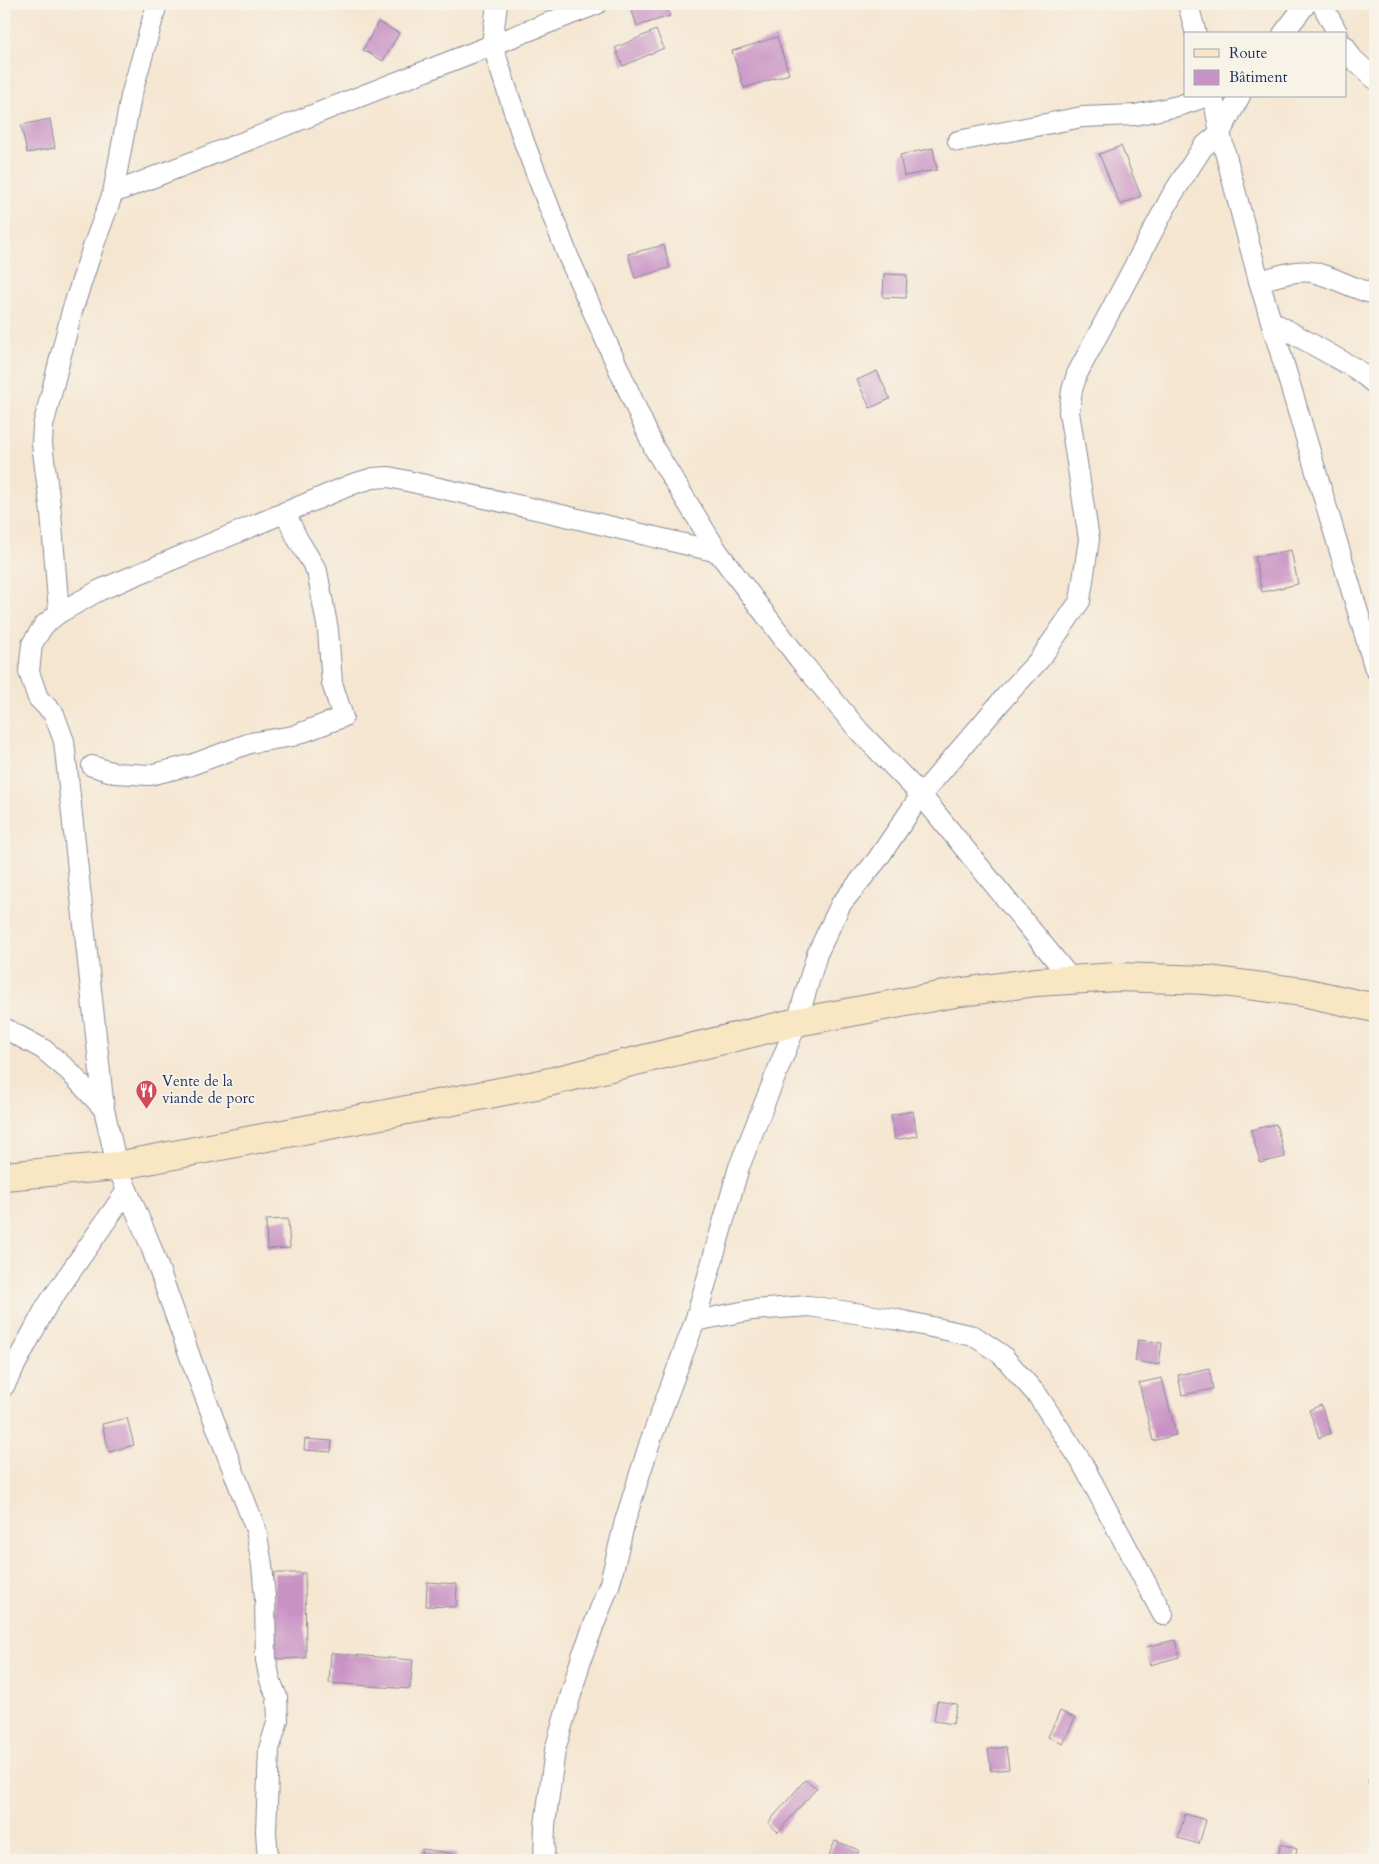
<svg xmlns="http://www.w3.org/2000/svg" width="1379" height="1864" font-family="Cardo,serif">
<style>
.building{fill:#c892c4}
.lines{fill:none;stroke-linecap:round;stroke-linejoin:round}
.street-casing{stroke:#888a98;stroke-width:22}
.secondary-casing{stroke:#888a98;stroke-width:30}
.street{stroke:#fff;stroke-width:20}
.secondary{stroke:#f9e7c3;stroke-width:28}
.labels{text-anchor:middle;stroke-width:4;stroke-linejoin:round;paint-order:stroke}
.poi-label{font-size:15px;fill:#1b2f5e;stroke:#f7f3e8;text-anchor:start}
</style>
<rect width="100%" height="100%" fill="#f7f3e8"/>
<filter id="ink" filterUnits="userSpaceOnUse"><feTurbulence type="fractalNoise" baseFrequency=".02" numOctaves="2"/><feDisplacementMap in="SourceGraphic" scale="10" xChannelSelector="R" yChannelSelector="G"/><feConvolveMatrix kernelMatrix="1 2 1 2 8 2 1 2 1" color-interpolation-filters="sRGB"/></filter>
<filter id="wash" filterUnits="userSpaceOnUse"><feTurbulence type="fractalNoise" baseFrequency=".0096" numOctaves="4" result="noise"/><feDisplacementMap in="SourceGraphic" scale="20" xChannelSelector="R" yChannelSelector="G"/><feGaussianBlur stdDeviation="1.12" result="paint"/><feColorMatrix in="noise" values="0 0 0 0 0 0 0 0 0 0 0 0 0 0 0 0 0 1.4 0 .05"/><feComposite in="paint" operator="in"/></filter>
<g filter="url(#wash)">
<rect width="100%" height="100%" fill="#f5e6d1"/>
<g id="blocks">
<g class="building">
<path d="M643 4H666L670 16 637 26 631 8Z"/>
<path d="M378 22 399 33 383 61 363 50Z"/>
<path d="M656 30 664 48 623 66 615 48Z"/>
<path d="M777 37 789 74 744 88 732 51Z"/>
<path d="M50 119 55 148 27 153 21 125Z"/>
<path d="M1121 146 1141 196 1120 205 1099 154Z"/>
<path d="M933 148 937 170 904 176 900 155Z"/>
<path d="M664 245 670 268 635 278 628 254Z"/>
<path d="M884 274 907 275 906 298 883 297Z"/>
<path d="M877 371 890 399 870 408 857 380Z"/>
<path d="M1291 550 1298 584 1262 592 1255 557Z"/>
<path d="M913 1111 917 1136 895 1140 891 1115Z"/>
<path d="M1276 1124 1285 1157 1260 1163 1251 1130Z"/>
<path d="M288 1219 290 1248 267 1249 266 1220Z"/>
<path d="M1138 1340 1162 1343 1159 1365 1135 1361Z"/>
<path d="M1209 1368 1213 1389 1182 1395 1178 1375Z"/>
<path d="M1162 1378 1176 1435 1153 1441 1139 1383Z"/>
<path d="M1321 1405 1331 1433 1319 1438 1309 1410Z"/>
<path d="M127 1418 134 1445 109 1452 102 1424Z"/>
<path d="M305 1439 332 1441 331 1452 304 1450Z"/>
<path d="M274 1573H305L306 1658 275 1659Z"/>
<path d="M427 1582 457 1584 456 1607 426 1606Z"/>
<path d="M1175 1640 1179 1657 1150 1665 1146 1647Z"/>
<path d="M331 1653 413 1660 410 1689 329 1683Z"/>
<path d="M937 1701 957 1704 953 1724 934 1721Z"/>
<path d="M1060 1711 1075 1718 1063 1744 1048 1737Z"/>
<path d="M1006 1747 1009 1769 991 1771 988 1749Z"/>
<path d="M1375 1761V1784L1368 1782Z"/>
<path d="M805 1780 817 1788 778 1832 768 1823Z"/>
<path d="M1185 1814 1206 1820 1199 1844 1178 1838Z"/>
<path d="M835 1841 859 1850 855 1860H827Z"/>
<path d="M1281 1844 1297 1849 1294 1860H1277Z"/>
<path d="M422 1849 456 1854 455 1860H420Z"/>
</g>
</g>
</g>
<g filter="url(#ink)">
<use href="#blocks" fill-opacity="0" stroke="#888a98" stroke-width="1"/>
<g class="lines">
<defs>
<g id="street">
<path d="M497 4 492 44 524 142 568 256 655 450 718 552 799 659 860 732 921 795 1072 980"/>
<path d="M1188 4 1196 34"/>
<path d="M1322 4 1338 34"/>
<path d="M1283 34 1306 4"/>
<path d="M1345 46 1352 58 1375 79"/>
<path d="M1213 96 1220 133 1259 281 1375 669"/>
<path d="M958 141 1082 117 1135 115 1178 106 1208 96"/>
<path d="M113 193 597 4"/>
<path d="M1259 281C1276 277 1298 268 1316 273 1337 278 1354 290 1375 294"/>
<path d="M1271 321 1356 369 1375 384"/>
<path d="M59 613 51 513 42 444 43 426 72 311 93 247 113 193 131 96 157 4"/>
<path d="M92 766 115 773 150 775 191 765 250 743 293 736 343 717 332 683 328 630 317 571 297 538 285 512"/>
<path d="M4 1028 43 1049 68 1070 104 1109"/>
<path d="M695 1321 752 1310 809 1306 894 1319 974 1336 1002 1355 1038 1396 1081 1461 1163 1615"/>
<path d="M4 1386 46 1307 126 1192"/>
<path d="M268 1860 266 1832 269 1749 278 1720 277 1697 270 1680 266 1660 265 1598 262 1565 256 1530 193 1365 150 1244 117 1166 104 1109 64 741 54 714 38 698 29 672 32 644 44 625 59 613 100 590 353 484 373 478 389 477 553 513 718 552"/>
<path d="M544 1860 545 1825 555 1750 582 1656 610 1583 625 1521 650 1442 695 1321 739 1167 797 1022 817 954 841 904 877 860 921 795 1005 697 1040 659 1080 601 1089 539 1069 412 1072 390 1077 374 1172 195 1203 147 1220 133 1240 96"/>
</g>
<path id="secondary" d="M4 1176 117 1166 541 1084 797 1022 955 993 1036 982 1117 977 1207 980 1303 992 1375 1008"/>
</defs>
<use href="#street" class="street-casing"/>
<use href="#secondary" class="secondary-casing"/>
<use href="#street" class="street"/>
<use href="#secondary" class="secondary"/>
</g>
</g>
<defs>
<symbol id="restaurant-pin" viewBox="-11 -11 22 30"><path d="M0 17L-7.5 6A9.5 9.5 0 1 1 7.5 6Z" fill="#d1495b" stroke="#f7f3e8"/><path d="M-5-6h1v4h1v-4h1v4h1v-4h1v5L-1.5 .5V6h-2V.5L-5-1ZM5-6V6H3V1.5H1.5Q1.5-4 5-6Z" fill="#fff"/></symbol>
</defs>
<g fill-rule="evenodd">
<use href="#restaurant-pin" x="134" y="1078" width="25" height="34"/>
</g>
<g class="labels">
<g class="poi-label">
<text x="162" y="1086">Vente de la<tspan x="162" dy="17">viande de porc</tspan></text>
</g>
</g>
<rect width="1379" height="1864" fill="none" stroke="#f7f3e8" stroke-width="20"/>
<rect x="1184" y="32" width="162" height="65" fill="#f7f3e8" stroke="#9fa5b1"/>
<rect x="1194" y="49" width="25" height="8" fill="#f9e7c3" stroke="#9fa5b1"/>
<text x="1229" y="58" font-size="15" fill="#1b2f5e">Route</text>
<rect x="1194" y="70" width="25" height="15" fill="#c892c4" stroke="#9fa5b1"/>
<text x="1229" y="82" font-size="15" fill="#1b2f5e">Bâtiment</text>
</svg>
